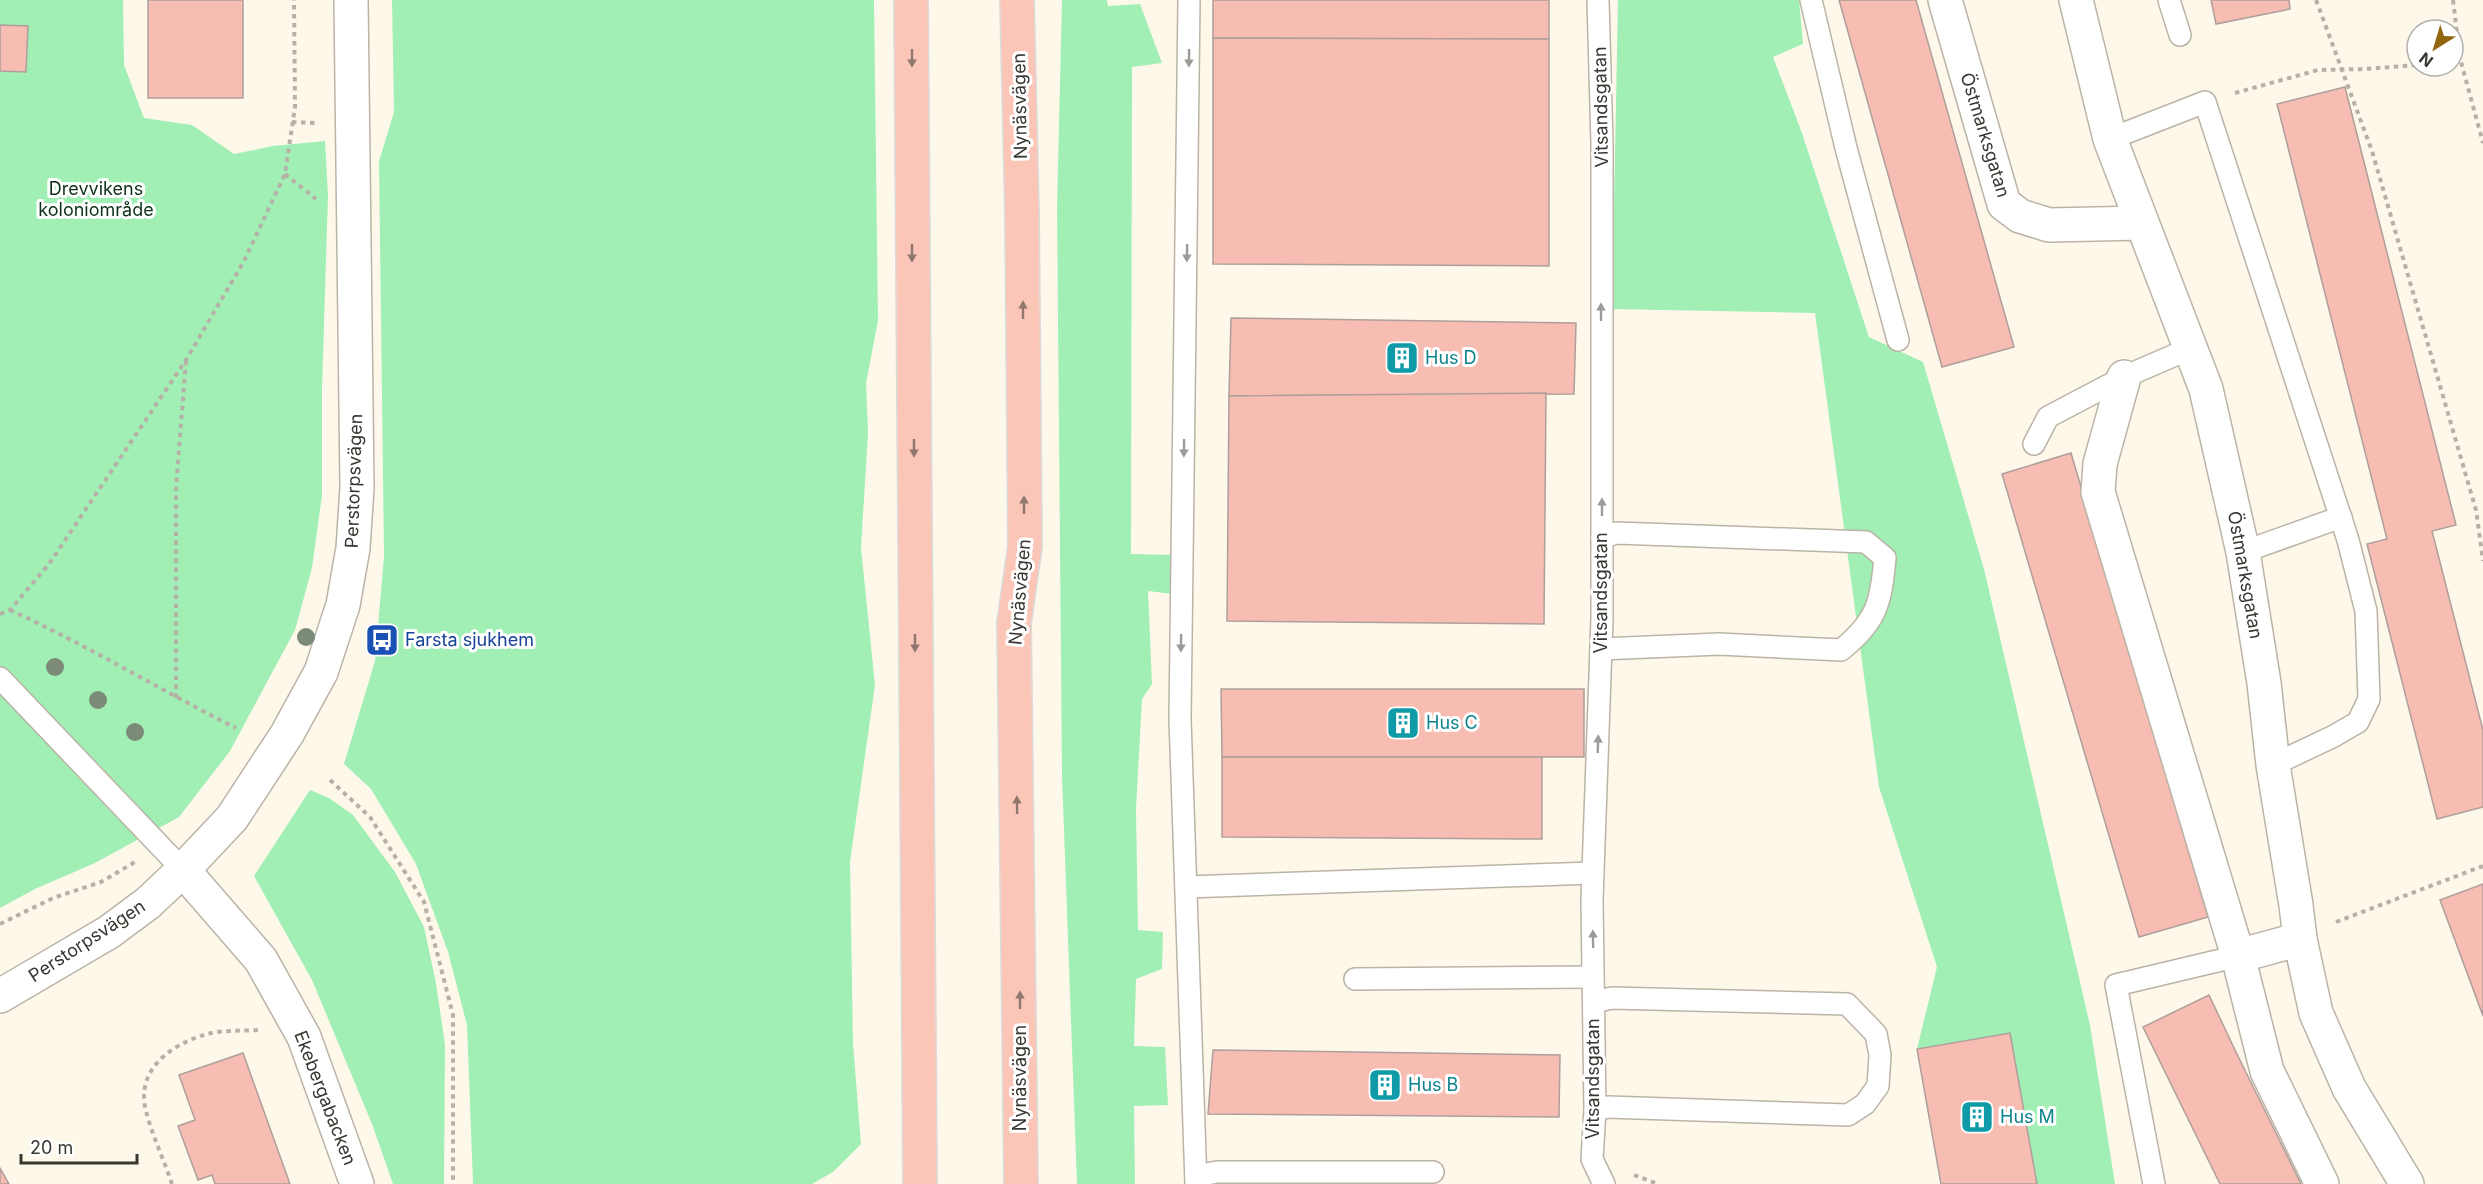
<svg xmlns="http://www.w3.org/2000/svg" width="2483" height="1184" font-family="Inter,sans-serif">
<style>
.green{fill:#a1efb4}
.building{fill:#f7bcb2;stroke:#ae9f9c;stroke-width:1.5}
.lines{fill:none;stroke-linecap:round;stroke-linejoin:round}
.service-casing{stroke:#bab4a7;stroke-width:24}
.minor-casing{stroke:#bab4a7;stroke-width:36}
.motorway-casing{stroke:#dbdbda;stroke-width:36}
.path{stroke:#b5b1a7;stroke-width:4;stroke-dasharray:4.5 4.5;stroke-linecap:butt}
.service{stroke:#fff;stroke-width:21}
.minor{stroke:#fff;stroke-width:33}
.motorway{stroke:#fbc6b7;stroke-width:33}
.tree{fill:#7b8b78}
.oneway{fill:#90776e}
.oneway2{fill:#9c9b98}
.labels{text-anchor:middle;stroke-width:6;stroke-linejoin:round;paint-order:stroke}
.street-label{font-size:18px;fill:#393732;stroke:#fff}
.park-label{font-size:18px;fill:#0f311a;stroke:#fff}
.culture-label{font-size:18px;fill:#0d838f;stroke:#fff;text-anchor:start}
.transit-label{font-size:18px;fill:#164399;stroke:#fff;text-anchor:start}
</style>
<rect width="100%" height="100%" fill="#fef8eb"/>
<g class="green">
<path d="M0 0H123L124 65 144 118 192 125 234 154 273 146 325 141 328 195 322 389V495L312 568 295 630 230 751 179 817 95 863 35 889 0 908Z"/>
<path d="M392 0H874L878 321 866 383 868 433 861 548 875 685 850 862 853 1043 861 1144 833 1172 812 1184H473L467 1025 448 952 416 864 371 789 344 764 375 661 384 556 379 161 394 112Z"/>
<path d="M1062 0H1107L1108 6 1140 4 1162 63 1132 67 1131 554 1174 555 1173 594 1148 591 1152 684 1142 699 1136 809 1138 930 1163 932 1162 969 1136 979 1134 1046 1165 1047 1168 1105 1134 1106 1135 1184H1077L1062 776 1057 207Z"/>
<path d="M1618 0H1799L1803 44 1773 57 1802 133 1869 337 1923 362 1984 569 2090 1025 2115 1184H2037L2010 1033 1917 1049 1937 967 1879 787 1815 313 1612 309Z"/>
<path d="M310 790 329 798 353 815 395 872 424 927 436 983 445 1045 444 1184H393L372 1124 312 980 254 876Z"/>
</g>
<g class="building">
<rect x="148" y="0" width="95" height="98"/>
<path d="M1213 0H1549V39L1213 38Z"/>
<path d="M1839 0H1916L2014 347 1942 367Z"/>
<path d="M2211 0H2289L2290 9 2216 24Z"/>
<path d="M0 25 28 26 26 72 0 71Z"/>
<path d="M1213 38 1549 39V266L1213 264Z"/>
<path d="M2345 87 2456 525 2432 531 2483 730V807L2437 819 2367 544 2387 539 2277 104Z"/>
<path d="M1231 318 1576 323 1574 394 1229 396Z"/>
<path d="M1546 393 1544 624 1227 621 1229 396Z"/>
<path d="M2071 453 2208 917 2139 937 2002 474Z"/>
<path d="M1221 689H1584V757H1222Z"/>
<path d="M1222 757H1542V839L1222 837Z"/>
<path d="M2483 884V1016L2440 900Z"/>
<path d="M2209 995 2235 1050 2301 1184H2220L2143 1027Z"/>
<path d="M2010 1033 2037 1184H1941L1917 1049Z"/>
<path d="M1213 1050 1560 1055 1559 1117 1208 1114Z"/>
<path d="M243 1053 290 1184H215L212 1175 198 1180 178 1126 195 1120 179 1075Z"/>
<path d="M0 1168 9 1184H0Z"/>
</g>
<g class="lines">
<defs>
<g id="service">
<path d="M1189 0 1180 719 1196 1184"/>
<path d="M1598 0 1602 144V619L1592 900 1595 1110 1592 1159 1604 1184"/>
<path d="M1811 0 1846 148 1898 340"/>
<path d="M2169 0 2180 35"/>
<path d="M2110 139 2205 102 2348 540 2366 611 2369 699 2358 722 2334 736 2273 765"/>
<path d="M2034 444 2048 417 2124 377 2189 349"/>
<path d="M2243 552 2341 517"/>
<path d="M1601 649 1719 644 1841 650C1877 621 1881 603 1885 558L1866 542 1617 533 1602 537"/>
<path d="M0 678 183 870"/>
<path d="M1186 887 1593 873"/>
<path d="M1355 979 1593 977"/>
<path d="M1594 1002 1612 998 1847 1004 1876 1034 1880 1055 1878 1086 1865 1104 1848 1115 1608 1107 1595 1110"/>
<path d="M1196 1176 1217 1172H1433"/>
<path d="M2154 1184 2116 985 2238 956"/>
</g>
<g id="minor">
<path d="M1945 0 2004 204 2020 216 2049 225 2142 223"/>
<path d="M2076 0 2110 139 2206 389 2243 552 2264 683 2273 765 2296 905 2300 939 2316 1013 2349 1088 2407 1184"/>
<path d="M2124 377 2100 464 2098 492 2238 956"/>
<path d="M183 870 261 960 304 1037 357 1184"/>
<path d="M2300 939 2238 956 2267 1071 2322 1184"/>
<path d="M0 996 109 932 148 903 183 870 232 818 287 734 321 672 343 605 353 548 357 488 351 0"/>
</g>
<g id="motorway">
<path d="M911 0 920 1184"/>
<path d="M1017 0 1022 214 1025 546 1014 623 1021 1184"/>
</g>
</defs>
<use href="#service" class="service-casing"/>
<use href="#minor" class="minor-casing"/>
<use href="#motorway" class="motorway-casing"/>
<g class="path">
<path d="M2316 0 2372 151 2476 510 2483 561"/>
<path d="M2453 0 2460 58 2483 143"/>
<path d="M2235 93 2318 70 2365 69 2417 65"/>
<path d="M292 122 315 123"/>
<path d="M285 174 316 199"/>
<path d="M10 610C87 645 160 690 236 728"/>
<path d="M0 614 10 610 49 564 186 360 244 261 285 174 295 107 294 0"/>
<path d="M176 698V489L186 360"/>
<path d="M330 780 370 817 424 902 453 1015V1184"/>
<path d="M2336 922 2483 866"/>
<path d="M0 924 53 898 101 882 135 862"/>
<path d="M1634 1175 1658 1184"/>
<path d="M172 1184C164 1160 152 1135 146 1111 135 1069 172 1044 207 1034 222 1030 242 1031 258 1030"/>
</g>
<use href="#service" class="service"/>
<use href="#minor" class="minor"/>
<use href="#motorway" class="motorway"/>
</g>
<g class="tree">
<circle cx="306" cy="637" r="9"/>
<circle cx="55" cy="667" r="9"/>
<circle cx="98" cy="700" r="9"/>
<circle cx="135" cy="732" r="9"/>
</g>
<defs><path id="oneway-solid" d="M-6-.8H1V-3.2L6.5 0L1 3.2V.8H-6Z" transform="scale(1.5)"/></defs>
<g class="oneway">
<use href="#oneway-solid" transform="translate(912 58) rotate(90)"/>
<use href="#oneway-solid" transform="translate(912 253) rotate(90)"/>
<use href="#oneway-solid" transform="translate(1023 310) rotate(-90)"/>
<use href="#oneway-solid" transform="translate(914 448) rotate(90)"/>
<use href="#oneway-solid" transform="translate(1024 505) rotate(-90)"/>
<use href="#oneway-solid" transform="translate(915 643) rotate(90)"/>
<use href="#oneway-solid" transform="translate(1017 805) rotate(-91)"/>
<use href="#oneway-solid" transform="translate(1020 1000) rotate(-90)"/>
</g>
<g class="oneway2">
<use href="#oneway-solid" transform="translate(1189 58) rotate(91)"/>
<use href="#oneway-solid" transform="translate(1187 253) rotate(91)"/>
<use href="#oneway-solid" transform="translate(1601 312) rotate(-90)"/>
<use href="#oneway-solid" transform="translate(1184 448) rotate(91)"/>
<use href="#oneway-solid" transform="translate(1602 507) rotate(-90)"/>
<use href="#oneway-solid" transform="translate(1181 643) rotate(91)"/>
<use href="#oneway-solid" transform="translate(1598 744) rotate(-88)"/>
<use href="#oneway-solid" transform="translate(1593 939) rotate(-91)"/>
</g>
<defs>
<symbol id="building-square" viewBox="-11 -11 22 22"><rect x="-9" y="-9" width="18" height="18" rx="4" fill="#0f9aa8" stroke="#fff"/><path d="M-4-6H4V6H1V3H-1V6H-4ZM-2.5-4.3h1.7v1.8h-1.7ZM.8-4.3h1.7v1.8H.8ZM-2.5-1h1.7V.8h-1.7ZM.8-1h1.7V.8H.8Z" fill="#fff"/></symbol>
<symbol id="bus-square" viewBox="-11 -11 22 22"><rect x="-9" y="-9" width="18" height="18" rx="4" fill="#1a4fb4" stroke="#fff"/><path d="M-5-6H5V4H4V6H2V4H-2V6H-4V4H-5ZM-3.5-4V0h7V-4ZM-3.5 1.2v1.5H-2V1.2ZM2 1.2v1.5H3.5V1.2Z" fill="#fff"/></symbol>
</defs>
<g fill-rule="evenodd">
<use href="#building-square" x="1383" y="339" width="38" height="38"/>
<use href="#bus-square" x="363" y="621" width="38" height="38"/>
<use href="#building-square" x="1384" y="704" width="38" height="38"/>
<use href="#building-square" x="1366" y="1066" width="38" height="38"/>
<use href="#building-square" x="1958" y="1098" width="38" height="38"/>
</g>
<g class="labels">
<g class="street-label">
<text transform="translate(1020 106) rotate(-91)" y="6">Nynäsvägen</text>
<text transform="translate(1601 107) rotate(-91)" y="6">Vitsandsgatan</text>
<text transform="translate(1985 135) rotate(73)" y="6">Östmarksgatan</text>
<text transform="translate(354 481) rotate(-88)" y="6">Perstorpsvägen</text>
<text transform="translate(2245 575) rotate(80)" y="6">Östmarksgatan</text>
<text transform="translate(1020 592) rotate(-85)" y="6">Nynäsvägen</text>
<text transform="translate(1601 593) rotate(-90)" y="6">Vitsandsgatan</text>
<text transform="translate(87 941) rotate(-33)" y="6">Perstorpsvägen</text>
<text transform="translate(1020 1078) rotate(-90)" y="6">Nynäsvägen</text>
<text transform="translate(1593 1079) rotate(-90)" y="6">Vitsandsgatan</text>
<text transform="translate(325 1098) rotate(69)" y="6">Ekebergabacken</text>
</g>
<g class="park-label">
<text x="96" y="195">Drevvikens<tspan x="96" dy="21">koloniområde</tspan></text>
</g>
<g class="culture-label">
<text x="1425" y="364">Hus D</text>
<text x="1426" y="729">Hus C</text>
<text x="1408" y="1091">Hus B</text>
<text x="2000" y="1123">Hus M</text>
</g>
<g class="transit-label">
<text x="405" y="646">Farsta sjukhem</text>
</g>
</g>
<g transform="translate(2435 48) rotate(217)"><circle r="28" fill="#ffffff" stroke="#b0afad" stroke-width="1.5"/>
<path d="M0-4.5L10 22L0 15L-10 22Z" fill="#936712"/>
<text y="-9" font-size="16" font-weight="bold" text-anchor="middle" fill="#393732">N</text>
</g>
<path d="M21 1154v9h116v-9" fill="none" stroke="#393732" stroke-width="3"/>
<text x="30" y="1154" font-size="18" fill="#393732" stroke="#ffffff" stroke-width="4.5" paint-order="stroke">20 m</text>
</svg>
